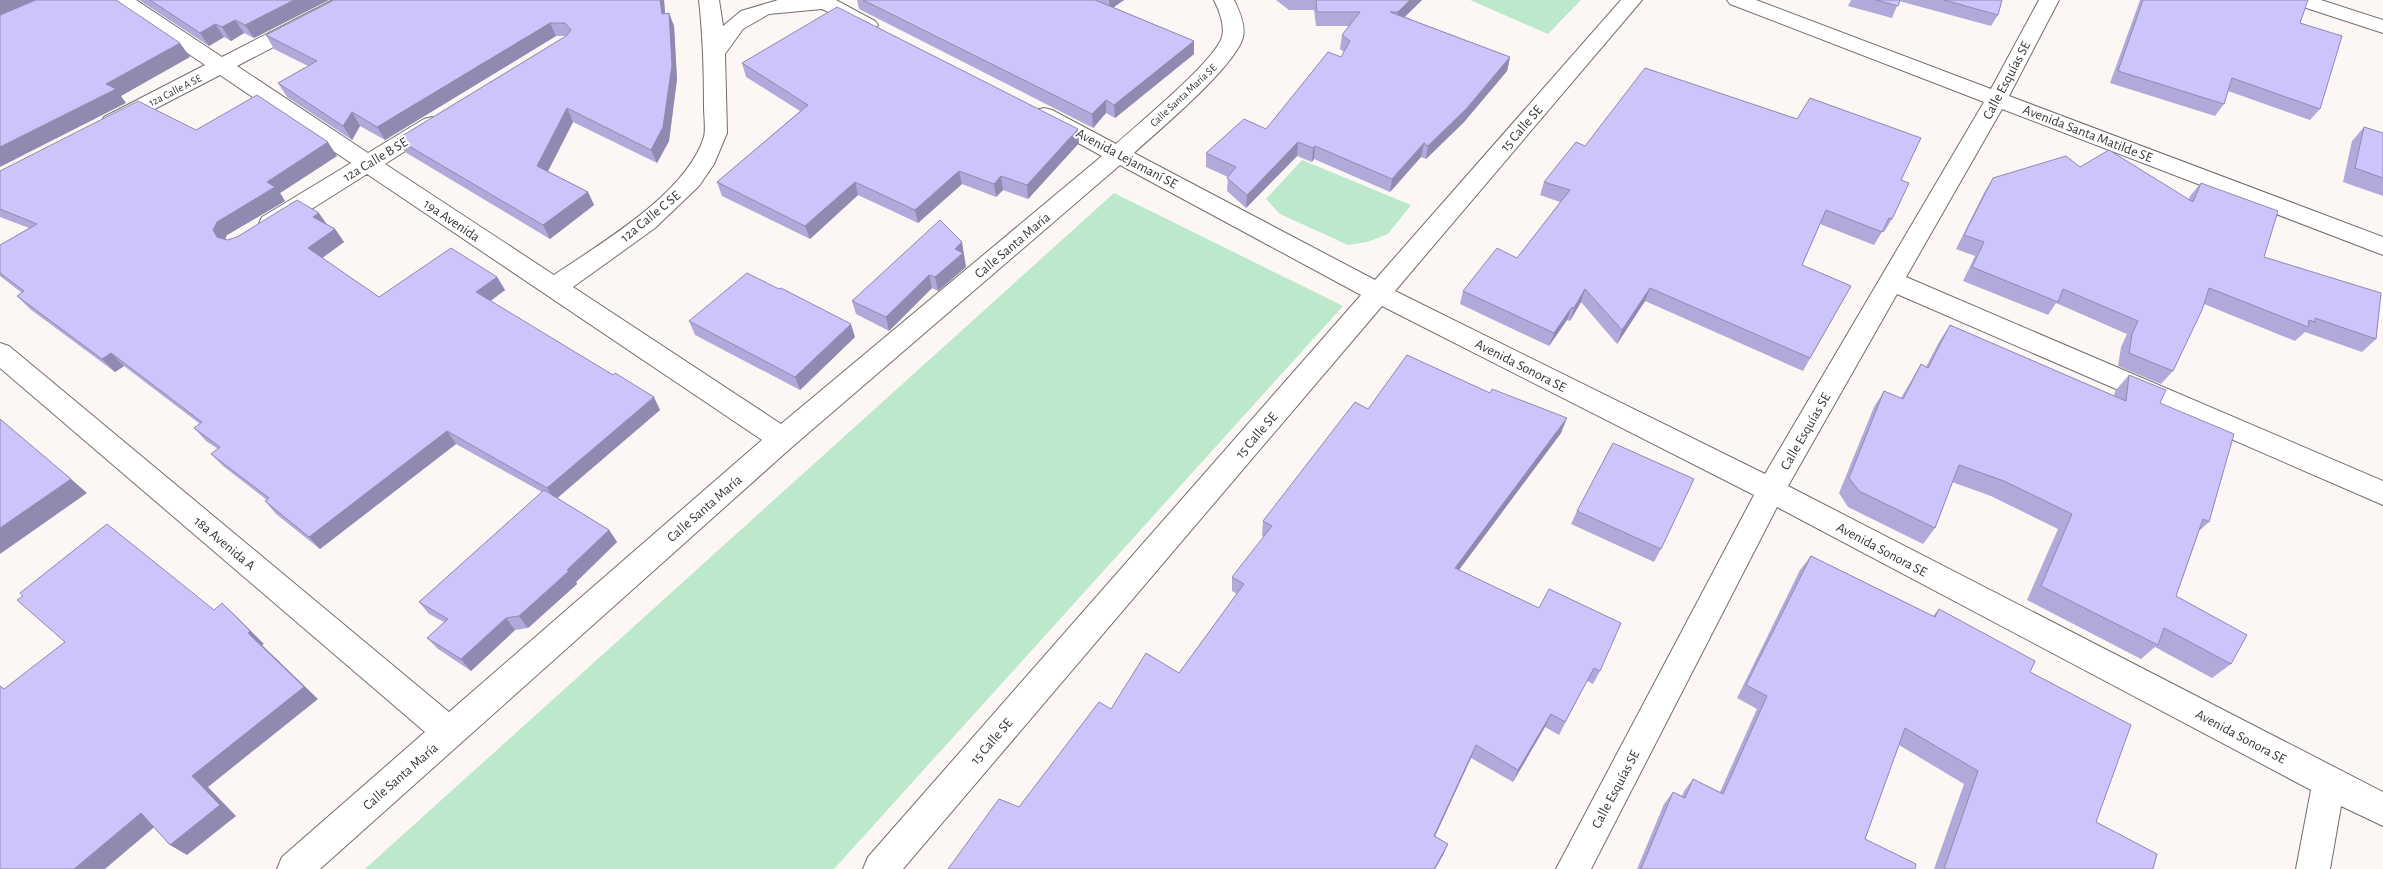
<svg xmlns="http://www.w3.org/2000/svg" width="2383" height="869" font-family="'Alegreya Sans',sans-serif">
<style>
.green{fill:#bce8cb}
.lines{fill:none;stroke-linecap:round;stroke-linejoin:round}
.minor-casing{stroke:#736e6c;stroke-width:2}
.minor{fill:#fff;fill-rule:evenodd}
.wall{fill:#b1a9d9}
.shaded-wall{fill:#9089b0}
.building{fill:#cec4fc;stroke:#9089b0}
.labels{text-anchor:middle;stroke-width:4;stroke-linejoin:round;paint-order:stroke}
.far-street-label{font-size:11px;fill:#383635;stroke:#fff}
.street-label{font-size:14px;fill:#383635;stroke:#fff}
</style>
<rect width="100%" height="100%" fill="#fcf7f4"/>
<g class="green">
<path d="M1470 0H1581L1548 34Z"/>
<path d="M1302 160 1411 205 1388 234 1367 242 1348 245 1280 214 1266 199Z"/>
<path d="M1114 193 1343 306 834 869H365Z"/>
</g>
<g class="lines">
<defs>
<g id="minor">
<path d="M112 0H136L222 57 333 0H359L356 4 237 66 368 153 424 119 432 117 440 119 443 124 440 129 385 164 554 275C601 243 686 194 704 137 706 128 704 117 704 107 704 71 703 36 699 0H719L723 26 741 11 778 0H836L875 21 878 25 875 29 868 31 822 9 769 14 743 29 725 54 727 133 714 164 699 186 655 228 573 287 781 424 1102 156 1036 120 1033 115 1036 110 1044 108 1052 110 1116 144C1139 123 1214 62 1222 37 1225 25 1219 10 1214 0H1234C1239 10 1246 25 1243 37 1236 66 1159 130 1134 153L1375 280 1621 0H1642L1395 291 1765 474 1984 102 1730 4 1727 0H1756L1991 89 2039 0H2059L2009 96 2383 237V255L2002 109 1906 277 2383 481V505L1897 294 1788 486 2383 792V826L2341 806 2330 869H2296L2311 790 1777 507 1591 869H1556L1754 495 1382 306 903 869H863L868 857 1361 295 1120 165 792 447 320 869H277L282 857 425 732 0 368V343L9 346 449 712 762 440 367 174 280 229 271 231 262 229 259 223 262 217 351 163 220 75 120 127 112 129 104 127 101 122 104 117 205 65 115 4Z"/>
<path d="M2291 0H2321L2383 20V33L2294 4Z"/>
</g>
</defs>
<use href="#minor" class="minor-casing"/>
<use href="#minor" class="minor"/>
</g>
<g class="wall">
<path d="M139 0H329L254 38 244 33 231 41 224 37 209 46Z"/>
<path d="M664 0 665 13H669L674 26 677 79 669 141 657 163 573 122 548 171 588 192 594 205 550 239 405 152 397 139 566 36H556L385 140 360 126 352 140 287 97 278 83 308 66 274 49 266 35Z"/>
<path d="M857 0H1124L1113 7 1194 41V54L1115 118 1106 113 1093 128 859 9Z"/>
<path d="M1276 0H1422L1405 17 1510 57 1507 71 1464 122 1426 159 1421 157 1390 192 1314 159 1312 162 1297 156 1246 208 1227 191 1228 177 1206 167V153L1266 129 1341 57 1344 52 1340 49 1342 35 1349 26H1316L1314 10H1289Z"/>
<path d="M1851 0H2002L1998 15 1991 26 1899 1 1892 18 1848 6Z"/>
<path d="M2140 0H2308L2300 23 2320 109 2310 120 2228 91 2224 104 2215 116 2110 83Z"/>
<path d="M742 63 1079 143 1028 199 1003 190 996 197 962 184 918 223 858 195 810 239 722 196 717 182 800 111 746 77Z"/>
<path d="M2364 127 2383 133V196L2343 182 2352 141Z"/>
<path d="M196 130 337 156 280 193 285 201 227 235 225 240H227L327 224 335 229 344 242 322 258 379 297 497 277 505 290 491 301 660 410 557 498 609 530 617 542 576 582 577 584 528 628 515 630 471 671 438 649 427 638 444 622 429 614 419 602 542 492 456 444 320 549 276 514 265 501 267 500 223 466 211 454 218 449 206 441 194 428 200 424 124 366 115 372 30 309 17 296 22 293 0 276V245L29 228 0 217V171Z"/>
<path d="M1585 146 1901 180 1892 219 1884 232H1882L1874 245 1820 224 1802 265 1851 286 1803 371 1645 301 1617 344 1581 302 1570 321 1567 320 1549 346 1460 304 1463 291 1517 258 1560 202 1540 195 1544 182Z"/>
<path d="M2080 167 2189 199 2190 196 2201 183 2264 257 2376 339 2362 352 2305 332 2295 341 2204 304 2173 371 2161 384 2118 366 2121 347 2127 334 2056 303 2048 315 1963 281 1975 256 1956 249 1985 191 1993 178Z"/>
<path d="M965 256 964 257 966 267 938 291 932 288 889 331 856 314 852 301Z"/>
<path d="M689 321 855 337 800 390 695 335Z"/>
<path d="M1950 325 2114 396 2115 391 2129 375 2160 403 2209 522 2199 531 2176 596 2231 664 2212 678 2155 647 2141 659 2027 600 2058 529 1991 496 1952 482 1935 528 1923 544 1848 507 1839 493 1874 407 1884 391 1901 398 1921 364 1926 367 1939 342Z"/>
<path d="M1368 409 1561 433 1459 570 1600 671 1593 684 1587 681 1559 735 1545 727 1513 782 1471 758 1435 836 1448 844 1443 855 1435 869H948L1019 807 1111 709 1179 673 1237 594 1232 591V577L1264 537 1262 536 1263 521Z"/>
<path d="M1577 511 1661 549 1654 562 1571 524Z"/>
<path d="M1811 556 1933 616 1939 609 2030 672 2096 822 2153 869H1934L1964 784 1899 745 1865 839 1915 869H1637L1664 804 1673 792 1682 796 1684 791 1693 779 1720 792 1757 709 1737 698 1800 570Z"/>
</g>
<g class="shaded-wall">
<path d="M0 0H35L0 16Z"/>
<path d="M294 0H329L254 38 245 25Z"/>
<path d="M660 0H664L666 27 662 14Z"/>
<path d="M1109 0H1124L1110 10Z"/>
<path d="M1410 0H1422L1396 25 1398 12Z"/>
<path d="M669 13 674 26 677 79 669 141 657 163 651 150Z"/>
<path d="M235 20 244 33 231 41 222 27Z"/>
<path d="M550 23 556 36 385 140 377 127Z"/>
<path d="M215 24 224 37 209 46 200 33Z"/>
<path d="M1194 41V54L1115 118 1114 105Z"/>
<path d="M180 43 190 57 121 96 126 103 0 167V147L106 84Z"/>
<path d="M1510 57 1507 71 1464 122 1426 159 1428 146Z"/>
<path d="M1106 100V113L1093 128 1092 114Z"/>
<path d="M567 108 573 122 544 179 537 166Z"/>
<path d="M352 112 360 126 352 140 343 126Z"/>
<path d="M1078 129 1079 143 1028 199 1027 185Z"/>
<path d="M328 142 337 156 280 193 285 201 227 235 223 244 217 237 213 230 217 222 267 182Z"/>
<path d="M1298 142 1297 156 1246 208 1247 195Z"/>
<path d="M1424 143 1421 157 1390 192 1392 179Z"/>
<path d="M1315 146 1314 159 1312 162 1313 148Z"/>
<path d="M959 171 962 184 918 223 915 210Z"/>
<path d="M1001 176 1003 190 996 197 994 184Z"/>
<path d="M855 182 858 195 810 239 805 226Z"/>
<path d="M588 192 594 205 550 239 543 225Z"/>
<path d="M319 213 328 226 313 217Z"/>
<path d="M335 229 344 242 318 261 308 248Z"/>
<path d="M962 242 966 267 938 291 935 277 955 249Z"/>
<path d="M929 275 932 288 889 331 886 317Z"/>
<path d="M497 277 505 290 484 305 476 292Z"/>
<path d="M1650 288 1645 301 1617 344 1622 330Z"/>
<path d="M1585 289 1581 302 1570 321 1574 308Z"/>
<path d="M1572 307 1567 320 1549 346 1554 333Z"/>
<path d="M851 324 855 337 800 390 795 377Z"/>
<path d="M111 353 124 366 115 372 102 359Z"/>
<path d="M654 397 660 410 555 500 547 488Z"/>
<path d="M1567 418 1561 433 1450 582 1455 568Z"/>
<path d="M447 431 456 444 320 549 309 537Z"/>
<path d="M71 479 87 493 0 554V528Z"/>
<path d="M609 530 617 542 576 582 577 584 528 628 519 616Z"/>
<path d="M222 603 236 616 264 644 262 645 318 699 208 787 236 816 187 855 170 845 192 776 248 633Z"/>
<path d="M506 618 515 630 471 671 461 659Z"/>
<path d="M1551 714 1545 727 1513 782 1518 770Z"/>
<path d="M1476 745 1471 758 1430 847 1434 836Z"/>
<path d="M141 813 159 823 105 869H74Z"/>
<path d="M1448 844 1443 855 1435 869H1434Z"/>
</g>
<g class="building">
<path d="M36 0H116L180 43 106 84 116 89 0 147V15Z"/>
<path d="M150 0H294L245 25 235 20 222 27 215 24 200 33Z"/>
<path d="M334 0H660L662 14 669 13 672 65 663 127 651 150 567 108 537 166 588 192 543 225 397 139 566 36 571 30 565 23H550L377 127 352 112 343 126 278 83 317 61 266 35Z"/>
<path d="M863 0H1095L1194 41 1114 105 1106 100 1092 114Z"/>
<path d="M1316 0H1410L1398 12H1390L1510 57 1467 108 1428 146 1424 143 1392 179 1315 146 1313 148 1298 142 1247 195 1227 178 1236 167 1206 153 1244 119 1266 129 1328 52 1341 57 1350 41 1342 35 1360 12H1317Z"/>
<path d="M1876 0H1900L1898 6Z"/>
<path d="M1944 0H2002L1998 15Z"/>
<path d="M2143 0H2308L2300 23 2342 36 2320 109 2232 78 2224 104 2118 71Z"/>
<path d="M837 7 1078 129 1027 185 1001 176 994 184 959 171 915 210 855 182 805 226 717 182 808 105 742 63Z"/>
<path d="M1645 68 1797 119 1810 98 1921 138 1901 180 1909 183 1892 219 1889 218 1882 232 1826 210 1802 265 1851 286 1810 358 1650 288 1622 330 1585 289 1574 308 1572 307 1554 333 1463 291 1497 248 1517 258 1570 190 1544 182 1576 142 1585 146Z"/>
<path d="M257 95 328 142 267 182 275 187 217 222 213 230 217 237 227 240 237 237 297 200 319 213 313 217 335 229 308 248 379 297 451 248 497 277 476 292 613 375 615 373 654 397 547 488 447 431 309 537 265 501 269 498 211 454 220 447 194 428 202 422 111 353 102 359 17 296 24 291 0 273V245L37 224 0 209V171L138 101 196 130Z"/>
<path d="M2364 127 2383 133V178L2355 168Z"/>
<path d="M2109 150 2193 202 2201 183 2278 211 2264 257 2381 293 2376 339 2315 318V322L2309 320 2308 327 2209 288 2202 310 2173 371 2129 353 2132 334 2138 321 2063 289 2058 302 1972 267 1984 242 1964 235 1993 178 2066 156 2080 167Z"/>
<path d="M940 220 962 242 955 249 963 253 935 277 929 275 886 317 852 301Z"/>
<path d="M747 273 779 289 781 288 851 324 795 377 689 321Z"/>
<path d="M1950 325 2126 401 2129 375 2166 390 2160 403 2234 434 2209 522 2203 519 2176 596 2247 635 2231 664 2164 628 2158 645 2041 586 2072 514 2004 481 1959 465 1935 528 1859 491 1849 478 1884 391 1903 399 1921 364 1928 368Z"/>
<path d="M1407 355 1490 393 1492 389 1567 418 1455 568 1539 608 1549 589 1621 623 1600 671 1594 668 1565 722 1551 714 1518 770 1476 745 1434 836 1448 844 1434 869H948L999 799 1019 807 1099 702 1111 709 1146 653 1179 673 1244 584 1232 577 1272 526 1263 521 1355 402 1368 409Z"/>
<path d="M0 419 71 479 0 528Z"/>
<path d="M1613 443 1694 479 1661 549 1577 511Z"/>
<path d="M544 490 609 530 567 570 569 571 519 616 506 618 461 659 427 638 448 619 419 602Z"/>
<path d="M107 524 214 610 222 603 250 631 248 633 304 687 192 776 220 805 170 845 141 813 74 869H0V686L4 689 65 642 17 600 23 596 20 593Z"/>
<path d="M1811 556 1935 617 1939 609 2035 661 2030 672 2131 725 2096 822 2157 854 2153 869H1944L1978 771 1905 728 1865 839 1916 864 1915 869H1641L1673 792 1685 798 1693 779 1723 794 1767 696 1746 685Z"/>
</g>
<g class="labels">
<g class="far-street-label">
<text transform="translate(175 90) rotate(-27)" y="4">12a Calle A SE</text>
<text transform="translate(1183 95) rotate(-43)" y="4">Calle Santa María SE</text>
</g>
<g class="street-label">
<text transform="translate(2006 80) rotate(-62)" y="5">Calle Esquías SE</text>
<text transform="translate(1521 128) rotate(-49)" y="5">15 Calle SE</text>
<text transform="translate(2088 133) rotate(21)" y="5">Avenida Santa Matilde SE</text>
<text transform="translate(1127 158) rotate(28)" y="5">Avenida Lejamaní SE</text>
<text transform="translate(375 159) rotate(-31)" y="5">12a Calle B SE</text>
<text transform="translate(650 216) rotate(-39)" y="5">12a Calle C SE</text>
<text transform="translate(452 220) rotate(34)" y="5">19a Avenida</text>
<text transform="translate(1012 245) rotate(-40)" y="5">Calle Santa María</text>
<text transform="translate(1521 365) rotate(27)" y="5">Avenida Sonora SE</text>
<text transform="translate(1805 431) rotate(-60)" y="5">Calle Esquías SE</text>
<text transform="translate(1256 435) rotate(-49)" y="5">15 Calle SE</text>
<text transform="translate(704 508) rotate(-41)" y="5">Calle Santa María</text>
<text transform="translate(225 543) rotate(40)" y="5">18a Avenida A</text>
<text transform="translate(1882 549) rotate(28)" y="5">Avenida Sonora SE</text>
<text transform="translate(2241 736) rotate(28)" y="5">Avenida Sonora SE</text>
<text transform="translate(991 741) rotate(-49)" y="5">15 Calle SE</text>
<text transform="translate(400 776) rotate(-41)" y="5">Calle Santa María</text>
<text transform="translate(1615 789) rotate(-62)" y="5">Calle Esquías SE</text>
</g>
</g>
</svg>
